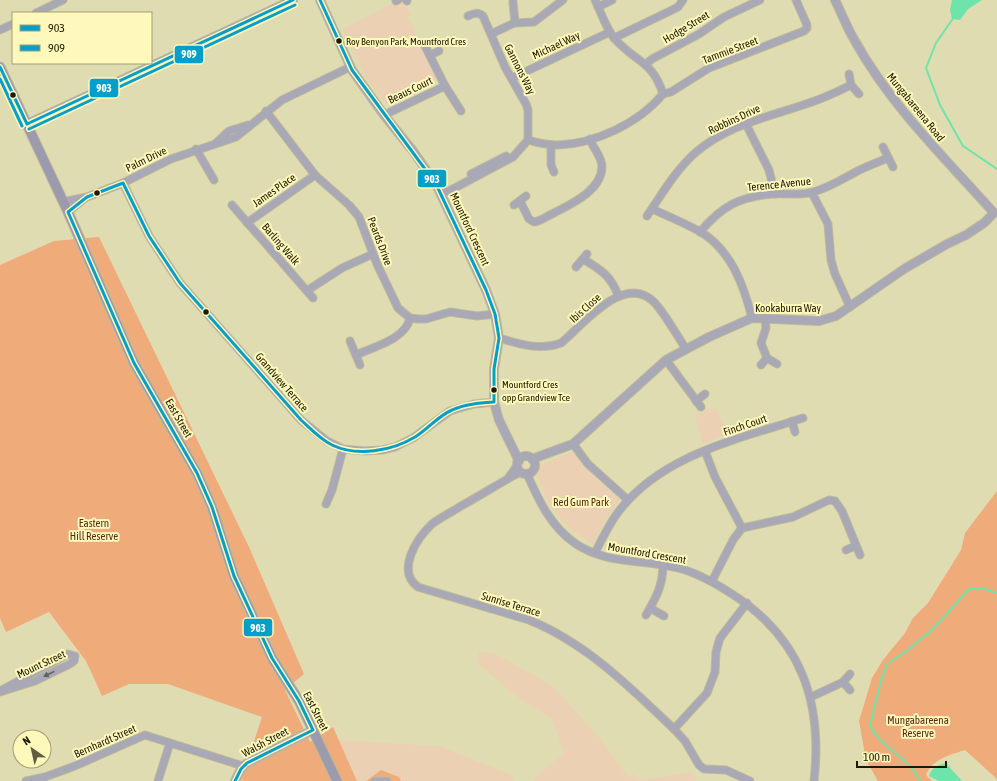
<svg xmlns="http://www.w3.org/2000/svg" width="997" height="781" font-family="'Asap Condensed',sans-serif">
<style>
.green{fill:#ecd0b3}
.forest{fill:#f0ab7b}
.water{fill:#6de4aa}
.lines{fill:none;stroke-linecap:round;stroke-linejoin:round}
.stream{stroke:#6de4aa;stroke-width:2}
.minor-casing{stroke:#bdb999;stroke-width:9}
.tertiary-casing{stroke:#bdb999;stroke-width:10}
.secondary-casing{stroke:#bdb999;stroke-width:11}
.minor{stroke:#a8a8b6;stroke-width:7}
.tertiary{stroke:#a8a8b6;stroke-width:8}
.secondary{stroke:#9c9bad;stroke-width:9}
.bus-1-casing{stroke:#fef8bb;stroke-width:6}
.bus-2-casing{stroke:#fef8bb;stroke-width:6}
.bus-1{stroke:#049ecb;stroke-width:3}
.bus-2{stroke:#049ecb;stroke-width:3}
.oneway{fill:#62605b}
.bus-dot{fill:#1d1900;stroke:#fef8bb;stroke-width:1.5}
.labels{text-anchor:middle;stroke-width:4;stroke-linejoin:round;paint-order:stroke}
.bus-label{font-size:10px;fill:#1d1900;stroke:#fef8bb;text-anchor:start}
.street-label{font-size:11px;fill:#1d1900;stroke:#fef8bb}
.park-label{font-size:11px;fill:#5a2a15;stroke:#fef8bb}
.line-badge{stroke:#fef8bb;stroke-width:1.5}
.badge-label{font-size:11px;text-anchor:middle;font-weight:bold;fill:#fff}
</style>
<rect width="100%" height="100%" fill="#dfdcb2"/>
<g class="green">
<path d="M391 4H406L411 15 408 17 436 79 385 103 366 78 343 29Z"/>
<path d="M715 408 728 434 703 444 695 418 706 410Z"/>
<path d="M574 451 594 477 620 500 606 519 593 544C562 527 549 508 537 475L541 465Z"/>
<path d="M479 652 496 654 553 686 600 739 629 778 634 774 640 780 692 772 697 781H532L564 752 552 719 519 698 477 663Z"/>
<path d="M337 740 439 746 511 775 514 781H357Z"/>
</g>
<g class="forest">
<path d="M99 237 249 547 304 674 285 690 310 742 333 727 357 781H241L262 717 168 684H129L102 696 86 661 49 612 6 632 0 618V265L54 241Z"/>
<path d="M997 491V781L996 778 965 750C950 755 932 759 926 775L932 781H878L866 760 859 721 872 678 883 660 905 633 913 618 928 603 961 550 965 533Z"/>
<path d="M381 770 399 777 401 781H366Z"/>
</g>
<g class="water">
<path d="M952 0H982L968 9 960 20 952 19 950 10Z"/>
<path d="M946 763 961 780 962 781H939L929 776C932 767 938 765 946 763Z"/>
</g>
<g class="lines">
<g class="stream">
<path d="M954 17 936 43 926 68 940 105 963 146 997 169"/>
<path d="M920 781C910 758 881 748 870 726L881 680 888 663 905 652 931 631 970 588H981L997 593"/>
</g>
<defs>
<g id="minor">
<path d="M406 0 407 1"/>
<path d="M595 0C601 12 606 29 615 39 635 62 653 61 663 94"/>
<path d="M396 1 398 0"/>
<path d="M513 2 515 23"/>
<path d="M598 7 612 0"/>
<path d="M36 13 63 0"/>
<path d="M0 30 13 24"/>
<path d="M491 34 514 23 534 22 563 0"/>
<path d="M614 38 670 11 678 7 683 0"/>
<path d="M425 46 445 86 461 111"/>
<path d="M430 55 439 51"/>
<path d="M646 64 652 59 699 34 724 17 760 0"/>
<path d="M849 74 851 85 859 94"/>
<path d="M512 78 610 32"/>
<path d="M663 94 671 92 709 68 804 31 807 28V25L796 0"/>
<path d="M266 111 315 175 349 205 359 217 377 264 398 308 410 318 418 319H426L450 312 477 316 495 314"/>
<path d="M384 115 445 86"/>
<path d="M746 124 769 170 775 194"/>
<path d="M528 140C538 143 547 145 558 145 595 144 639 123 663 94"/>
<path d="M216 143 229 131 248 125"/>
<path d="M551 145V165L554 172"/>
<path d="M883 147 893 167"/>
<path d="M196 149 214 180"/>
<path d="M471 174 506 156"/>
<path d="M123 183 149 236 180 283 301 420 327 441 343 449 365 451 382 450 395 447 413 438 450 411 474 404 494 402"/>
<path d="M441 193 449 191 513 157 528 140V110L526 104 505 67 483 16C478 12 474 13 468 16"/>
<path d="M812 193 828 224 831 260 835 274 850 307"/>
<path d="M520 201 529 219 534 222C541 221 547 216 554 213 571 204 601 191 602 167 602 156 593 149 590 139"/>
<path d="M63 202 87 197 123 183 171 159 236 137 282 100 350 67"/>
<path d="M232 205 313 298"/>
<path d="M514 205 526 196"/>
<path d="M652 209C668 216 684 223 699 231 731 249 744 286 752 318"/>
<path d="M68 212 85 198"/>
<path d="M647 216C662 194 675 171 695 153 727 125 768 117 806 104 822 99 837 92 851 85"/>
<path d="M247 223 315 175"/>
<path d="M700 232C722 206 740 196 774 194 787 193 800 196 813 192 828 188 839 181 852 174 864 167 876 163 888 158"/>
<path d="M583 259C600 269 611 276 618 295"/>
<path d="M576 267 587 254"/>
<path d="M308 290 342 268 373 254"/>
<path d="M499 338C520 344 539 351 561 343 583 325 625 271 655 303 667 317 676 334 686 349"/>
<path d="M350 341 360 365"/>
<path d="M356 355C373 347 406 339 410 318"/>
<path d="M767 358 777 364"/>
<path d="M666 360 701 407"/>
<path d="M761 365 767 358 761 343 766 328 765 319"/>
<path d="M696 401 705 394"/>
<path d="M792 421 795 432"/>
<path d="M573 444 588 464 628 500"/>
<path d="M705 451 715 477 742 528"/>
<path d="M520 472C500 483 481 495 461 506 452 512 441 517 432 524 416 539 396 571 418 587L529 620C586 643 630 687 674 729L685 741 699 765 704 769 726 770 750 781"/>
<path d="M527 474C539 501 551 527 576 544 608 565 644 559 678 568 698 573 715 583 732 594 801 638 823 702 814 781"/>
<path d="M509 477 517 466"/>
<path d="M326 504 332 490 343 449"/>
<path d="M846 550 855 546"/>
<path d="M595 553C602 539 609 524 619 511 663 454 739 439 803 418"/>
<path d="M712 581 733 540 742 528 793 517 829 500 835 501 842 511 860 555"/>
<path d="M650 608 664 616"/>
<path d="M646 615C656 598 663 585 663 565"/>
<path d="M843 682 850 690"/>
<path d="M0 691 68 654 75 656 74 661 70 664 35 681 0 692"/>
<path d="M811 697 843 682 850 674"/>
<path d="M674 729 707 693 715 672 716 652 720 638 747 603"/>
<path d="M26 781 45 777 75 766 145 735 243 766"/>
<path d="M158 781 170 743"/>
<path d="M375 781H387"/>
</g>
<g id="tertiary">
<path d="M320 0 352 70 384 115 413 151 436 184 486 290 495 314 499 338 494 369V402L499 420 519 461"/>
<path d="M27 124 293 0"/>
<circle cx="526" cy="465" r="9"/>
<path d="M532 459 573 444 666 360 709 337 752 318 819 321 836 316 904 269 947 244 966 235 984 223 994 213C945 158 891 106 855 41 847 28 842 14 835 0"/>
<path d="M235 781 241 769 247 763 313 730"/>
</g>
<path id="secondary" d="M0 67 68 212 134 363 197 473 212 507 234 576 250 610 272 658 299 701 337 781"/>
</defs>
<use href="#minor" class="minor-casing"/>
<use href="#tertiary" class="tertiary-casing"/>
<use href="#secondary" class="secondary-casing"/>
<use href="#minor" class="minor"/>
<use href="#tertiary" class="tertiary"/>
<use href="#secondary" class="secondary"/>
<defs>
<g id="bus-1">
<path d="M0 67 27 124 293 0"/>
<path d="M235 781 241 769 247 763 313 730 299 701 272 658 234 576 212 507 197 473 134 363 68 212 87 197 123 183 149 236 180 283 301 420C311 429 320 439 332 445 357 457 392 451 415 437 428 429 438 416 452 410 465 404 480 403 494 402V369L499 338 495 314 486 290 436 184 352 70 320 0"/>
</g>
<g id="bus-2">
<path d="M0 79 22 126"/>
<path d="M29 129 295 5"/>
</g>
</defs>
<use href="#bus-1" class="bus-1-casing"/>
<use href="#bus-2" class="bus-2-casing"/>
<use href="#bus-1" class="bus-1"/>
<use href="#bus-2" class="bus-2"/>
</g>
<defs><path id="oneway-solid" d="M-6-.8H1V-3.2L6.5 0L1 3.2V.8H-6Z"/></defs>
<use class="oneway" href="#oneway-solid" transform="translate(49 674) rotate(154)"/>
<g class="bus-dot">
<circle cx="339" cy="41" r="3.5"/>
<circle cx="13" cy="95" r="3.5"/>
<circle cx="97" cy="193" r="3.5"/>
<circle cx="206" cy="312" r="3.5"/>
<circle cx="494" cy="390" r="3.5"/>
</g>
<g class="labels">
<g class="bus-label">
<text x="346" y="45">Roy Benyon Park, Mountford Cres</text>
<text x="502" y="388">Mountford Cres<tspan x="502" dy="13">opp Grandview Tce</tspan></text>
</g>
<g class="street-label">
<text transform="translate(686 27) rotate(-31)" y="4">Hodge Street</text>
<text transform="translate(556 45) rotate(-25)" y="4">Michael Way</text>
<text transform="translate(730 50) rotate(-21)" y="4">Tammie Street</text>
<text transform="translate(520 69) rotate(63)" y="4">Gannons Way</text>
<text transform="translate(410 90) rotate(-26)" y="4">Beaus Court</text>
<text transform="translate(916 107) rotate(51)" y="4">Mungabareena Road</text>
<text transform="translate(734 119) rotate(-25)" y="4">Robbins Drive</text>
<text transform="translate(146 159) rotate(-26)" y="4">Palm Drive</text>
<text transform="translate(779 184) rotate(-6)" y="4">Terence Avenue</text>
<text transform="translate(274 190) rotate(-35)" y="4">James Place</text>
<text transform="translate(470 229) rotate(65)" y="4">Mountford Crescent</text>
<text transform="translate(380 241) rotate(69)" y="4">Peards Drive</text>
<text transform="translate(281 244) rotate(49)" y="4">Barling Walk</text>
<text transform="translate(585 308) rotate(-42)" y="4">Ibis Close</text>
<text x="788" y="312">Kookaburra Way</text>
<text transform="translate(282 382) rotate(49)" y="4">Grandview Terrace</text>
<text transform="translate(179 418) rotate(60)" y="4">East Street</text>
<text transform="translate(745 425) rotate(-19)" y="4">Finch Court</text>
<text transform="translate(647 553) rotate(10)" y="4">Mountford Crescent</text>
<text transform="translate(511 604) rotate(17)" y="4">Sunrise Terrace</text>
<text transform="translate(41 664) rotate(-25)" y="4">Mount Street</text>
<text transform="translate(316 711) rotate(63)" y="4">East Street</text>
<text transform="translate(105 741) rotate(-24)" y="4">Bernhardt Street</text>
<text transform="translate(265 742) rotate(-28)" y="4">Walsh Street</text>
</g>
<g class="park-label">
<text x="581" y="506">Red Gum Park</text>
<text x="94" y="527">Eastern<tspan x="94" dy="13">Hill Reserve</tspan></text>
<text x="918" y="724">Mungabareena<tspan x="918" dy="13">Reserve</tspan></text>
</g>
</g>
<g class="line-badge">
<rect x="174" y="45" width="30" height="19" rx="4" fill="#049ecb"/>
<rect x="89" y="78" width="30" height="20" rx="4" fill="#049ecb"/>
<rect x="417" y="169" width="30" height="19" rx="4" fill="#049ecb"/>
<rect x="243" y="618" width="30" height="19" rx="4" fill="#049ecb"/>
</g>
<g class="badge-label">
<text x="189" y="58">909</text>
<text x="104" y="92">903</text>
<text x="432" y="183">903</text>
<text x="258" y="632">903</text>
</g>
<rect x="12" y="12" width="140" height="52" fill="#fef8bb" stroke="#a49f70"/>
<rect x="20" y="25" width="20" height="6" fill="#049ecb" stroke="#a49f70"/>
<text x="48" y="32" font-size="12" fill="#1d1900">903</text>
<rect x="20" y="45" width="20" height="6" fill="#049ecb" stroke="#a49f70"/>
<text x="48" y="52" font-size="12" fill="#1d1900">909</text>
<g transform="translate(32 749) rotate(326)"><circle r="19" fill="#fef8bb" stroke="#a49f70"/>
<path d="M0-3L7 15L0 10L-7 15Z" fill="#615d3e"/>
<text y="-6" font-size="11" font-weight="bold" text-anchor="middle" fill="#1d1900">N</text>
</g>
<path d="M857 761v6h89v-6" fill="none" stroke="#1d1900" stroke-width="2"/>
<text x="863" y="761" font-size="12" fill="#1d1900" stroke="#fef8bb" stroke-width="3" paint-order="stroke">100 m</text>
</svg>
